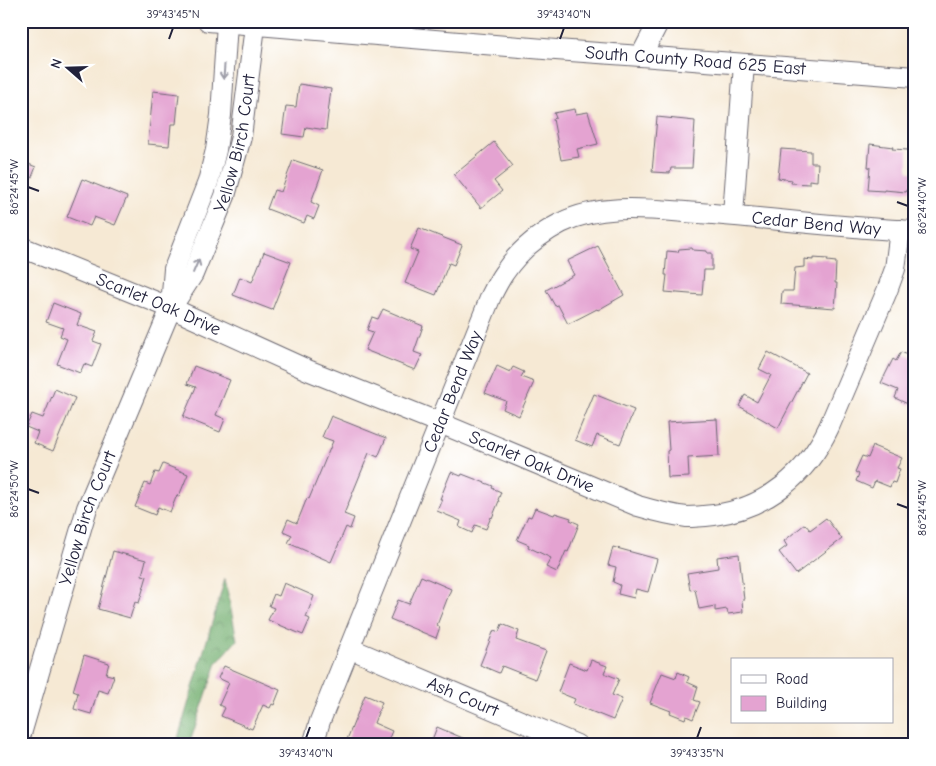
<svg xmlns="http://www.w3.org/2000/svg" width="936" height="766" font-family="'Comic Neue',sans-serif">
<style>
.forest{fill:url(#forest-crowns);stroke:#4a6854}
.building{fill:#e4a3d1}
.lines{fill:none;stroke-linecap:round;stroke-linejoin:round}
.minor-casing{stroke:#6c6871;stroke-width:22}
.minor{stroke:#fff;stroke-width:20}
.oneway{stroke:#9c9ca7}
.ticks{fill:none;stroke:#22223b;stroke-width:2}
.labels{text-anchor:middle;stroke-width:4;stroke-linejoin:round;paint-order:stroke}
.street-label{font-size:18px;fill:#22223b;stroke:#fff}
.neatline{fill:none;stroke:#22223b;stroke-width:2}
.ticks-label{font-size:12px;text-anchor:middle;fill:#22223b}
</style>
<defs>
<pattern id="forest-crowns" width="20" height="18" patternUnits="userSpaceOnUse" patternTransform="scale(1.25)"><rect width="20" height="18" fill="#72ae6e"/><path d="M2 6a3 3 0 1 1 6 0M12 15a3 3 0 1 1 6 0" fill="none" stroke="#5d8d5c"/></pattern>
</defs>
<rect width="100%" height="100%" fill="#fff"/>
<filter id="ink" filterUnits="userSpaceOnUse"><feTurbulence type="fractalNoise" baseFrequency=".02" numOctaves="2"/><feDisplacementMap in="SourceGraphic" scale="10" xChannelSelector="R" yChannelSelector="G"/><feConvolveMatrix kernelMatrix="1 2 1 2 8 2 1 2 1" color-interpolation-filters="sRGB"/></filter>
<filter id="wash" filterUnits="userSpaceOnUse"><feTurbulence type="fractalNoise" baseFrequency=".0096" numOctaves="4" result="noise"/><feDisplacementMap in="SourceGraphic" scale="20" xChannelSelector="R" yChannelSelector="G"/><feGaussianBlur stdDeviation="1.12" result="paint"/><feColorMatrix in="noise" values="0 0 0 0 0 0 0 0 0 0 0 0 0 0 0 0 0 1.4 0 .05"/><feComposite in="paint" operator="in"/></filter>
<g filter="url(#wash)">
<rect width="100%" height="100%" fill="#f6e9d4"/>
<path class="forest" d="M225 579 237 640 217 663 189 745H176Z"/>
<g id="blocks">
<g class="building">
<path d="M299 84 331 89 326 130 306 127 304 137 282 134 286 106 296 107Z"/>
<path d="M153 91 179 94 176 124H171L169 146 148 144Z"/>
<path d="M575 109 576 114 588 112 598 144 577 149 579 157 561 160 553 119 556 118 554 113Z"/>
<path d="M657 117 695 121 692 168H671L670 173 652 172Z"/>
<path d="M494 142 513 166 494 181 502 191 481 208 454 175Z"/>
<path d="M870 144 893 147 892 149 908 150V172H914V191L906 190V192L884 190V191L868 190 870 167H868Z"/>
<path d="M781 149 811 151V163H818L817 181 809 180V184L791 183 792 180 778 178Z"/>
<path d="M293 160 323 170 311 202 319 206 314 219 307 216 304 223 267 209 274 190 281 192Z"/>
<path d="M21 161 36 167 22 201H21Z"/>
<path d="M82 179 127 197 115 225 94 217 90 226 67 217Z"/>
<path d="M419 228 462 245 454 265 449 263 436 295 405 283 418 252 410 249Z"/>
<path d="M598 246 624 295 598 310 597 309 568 324 558 305 555 306 546 290 574 275 567 261Z"/>
<path d="M692 248 693 250 707 251V253H712V270H704L702 295 665 292 667 275H665L667 251 678 252 679 249Z"/>
<path d="M264 252 291 262 272 310 233 295 240 277 252 282Z"/>
<path d="M813 258 828 259 827 261 836 262 835 283H837L835 308 781 304 782 291H793L795 268 804 267V259L813 260Z"/>
<path d="M53 303 81 314 77 325 97 332 93 341 101 344 92 367 84 364 80 373 57 364 67 339 60 336 63 328 46 322Z"/>
<path d="M383 309 423 326 414 352 422 355 415 370 365 350 373 332 367 330 372 317 378 319Z"/>
<path d="M768 352 807 373 778 428 739 406 745 395 757 402 771 375 759 369Z"/>
<path d="M901 352 915 358V394L910 405 895 398 898 390 881 383 893 359 896 361Z"/>
<path d="M194 366 230 380 216 415 225 419 220 432 183 417 196 387 187 384Z"/>
<path d="M497 366 510 372 513 367 524 372 521 377 534 382 519 416 503 409 506 401 485 393Z"/>
<path d="M55 389 75 398 53 451 34 443 38 432 26 427 32 414 43 418Z"/>
<path d="M594 394 634 410 620 444 597 435 592 447 575 440Z"/>
<path d="M331 416 386 438 378 457 369 453 344 514 354 518 350 529 346 527 331 562 288 543 292 535 283 531 288 519 297 523 307 498 309 499 333 441 322 437Z"/>
<path d="M717 419 719 456 688 458 689 477 668 478 667 451 669 450 667 422Z"/>
<path d="M873 446 902 458 897 468 900 469 895 483 892 482 890 487 875 481 872 488 856 481 859 474 855 472 862 456 868 458Z"/>
<path d="M163 464 188 474 179 496 177 495 170 512 158 507 155 515 135 507 145 483 150 485 155 472 159 473Z"/>
<path d="M451 472 461 476 462 474 493 486 492 488 501 492 498 500 499 501 492 518 491 517 486 529 475 525 472 533 459 527 461 521 437 511 442 499H440Z"/>
<path d="M535 508 554 515 555 513 571 518 570 520 579 524 568 552 566 551 557 572 546 567 551 558 528 547 529 545 517 540 528 516 531 517Z"/>
<path d="M826 518 842 539 796 574 779 552 787 546 784 541 805 524 810 530Z"/>
<path d="M613 547 657 559 648 592 636 589 634 598 618 594 620 585 613 582 616 567 608 565Z"/>
<path d="M113 551 146 560 142 575 147 576 139 603 135 602 130 618 98 609Z"/>
<path d="M739 554 744 600H742L743 612 728 614 727 609 715 611V606L699 609 695 589 690 590 687 573 718 568 717 557Z"/>
<path d="M421 576 451 589 437 625 440 627 436 638 390 619 398 600 409 604Z"/>
<path d="M284 583 314 596 306 617 310 619 303 635 268 620 274 608 269 606 274 594 279 596Z"/>
<path d="M502 624 519 631 516 640 546 651 535 679 502 666 499 673 480 665 494 630 499 632Z"/>
<path d="M84 655 109 663 106 674 114 676 108 693 98 690 91 714 74 709 78 693 73 691Z"/>
<path d="M591 660 607 666 604 673 619 679 612 695 622 699 613 720 573 704 575 699 558 692 569 663 587 670Z"/>
<path d="M224 666 280 690 274 705 272 704 270 708 263 705 252 729 221 716 225 708 219 705 229 683 218 678Z"/>
<path d="M678 672 689 677 687 682 698 687 694 700 700 702 693 719 686 716 685 719 670 713 671 711 650 703 662 673 676 678Z"/>
<path d="M365 695 382 702 374 723 392 731 386 745H353L346 742Z"/>
<path d="M437 727 479 745H430Z"/>
</g>
</g>
</g>
<g filter="url(#ink)">
<use href="#blocks" fill-opacity="0" stroke="#6c6871" stroke-width="1"/>
<g class="lines">
<defs>
<g id="minor">
<path id="s1" d="M208 21 556 50 641 56 915 77"/>
<path d="M641 56 659 21"/>
<path d="M733 215 744 64"/>
<path id="s2" d="M21 247 171 308 310 371 440 423 638 506C655 511 670 515 687 517 696 517 705 516 714 515 767 508 807 474 829 427L887 291 895 269 900 230"/>
<path d="M171 306 174 269 208 182 216 150 221 115 227 23"/>
<path id="s3" d="M349 648 577 745"/>
<path id="s4" d="M21 734 87 508 171 308 193 274 225 196 241 137 255 26"/>
<path id="s5" d="M313 745 320 721 491 296C495 288 499 280 504 273 518 252 538 235 561 223 603 202 653 210 699 213 771 218 843 228 915 231"/>
</g>
</defs>
<use href="#minor" class="minor-casing"/>
<use href="#minor" class="minor"/>
</g>
<defs><path id="oneway-shaft" d="M-6 0H5M1.5-3L5.5 0L1.5 3" fill="none" stroke-width="1.6" stroke-linecap="round" stroke-linejoin="round" transform="scale(1.25)"/></defs>
<g class="oneway">
<use href="#oneway-shaft" transform="translate(224 72) rotate(94)"/>
<use href="#oneway-shaft" transform="translate(196 266) rotate(-67)"/>
</g>
</g>
<path class="ticks" d="M169 39 173 28M560 39 564 28M28 187 39 191M897 202 908 206M28 489 39 493M897 504 908 508M306 738 310 727M697 738 701 727"/>
<g class="labels">
<g class="street-label">
<text dy="6" stroke="none"><textPath href="#s1" startOffset="489">South County Road 625 East</textPath></text>
<text dy="6" stroke="none"><textPath href="#s4" startOffset="631">Yellow Birch Court</textPath></text>
<text dy="6" stroke="none"><textPath href="#s5" startOffset="844">Cedar Bend Way</textPath></text>
<text dy="6" stroke="none"><textPath href="#s2" startOffset="149">Scarlet Oak Drive</textPath></text>
<text dy="6" stroke="none"><textPath href="#s5" startOffset="380">Cedar Bend Way</textPath></text>
<text dy="6" stroke="none"><textPath href="#s2" startOffset="554">Scarlet Oak Drive</textPath></text>
<text dy="6" stroke="none"><textPath href="#s4" startOffset="226">Yellow Birch Court</textPath></text>
<text dy="6" stroke="none"><textPath href="#s3" startOffset="124">Ash Court</textPath></text>
</g>
</g>
<rect width="936" height="766" fill="none" stroke="#fff" stroke-width="55"/>
<rect x="731" y="658" width="162" height="65" fill="#ffffff" stroke="#a7a7b1"/>
<rect x="741" y="675" width="25" height="8" fill="#ffffff" stroke="#a7a7b1"/>
<text x="776" y="684" font-size="15" fill="#22223b">Road</text>
<rect x="741" y="696" width="25" height="15" fill="#e4a3d1" stroke="#a7a7b1"/>
<text x="776" y="708" font-size="15" fill="#22223b">Building</text>
<g transform="translate(68 68) rotate(290)" stroke="#ffffff" stroke-width="4" paint-order="stroke">
<path d="M0-4L9 19L0 12L-9 19Z" fill="#22223b"/>
<text y="-8" font-size="14" font-weight="bold" text-anchor="middle" fill="#22223b">N</text>
</g>
<rect x="28" y="28" width="880" height="710" class="neatline"/>
<g class="ticks-label">
<text x="173" y="18">39°43'45"N</text>
<text x="564" y="18">39°43'40"N</text>
<text transform="translate(14 187) rotate(-90)" y="4">86°24'45"W</text>
<text transform="translate(922 206) rotate(-90)" y="4">86°24'40"W</text>
<text transform="translate(14 489) rotate(-90)" y="4">86°24'50"W</text>
<text transform="translate(922 508) rotate(-90)" y="4">86°24'45"W</text>
<text x="306" y="757">39°43'40"N</text>
<text x="697" y="757">39°43'35"N</text>
</g>
</svg>
